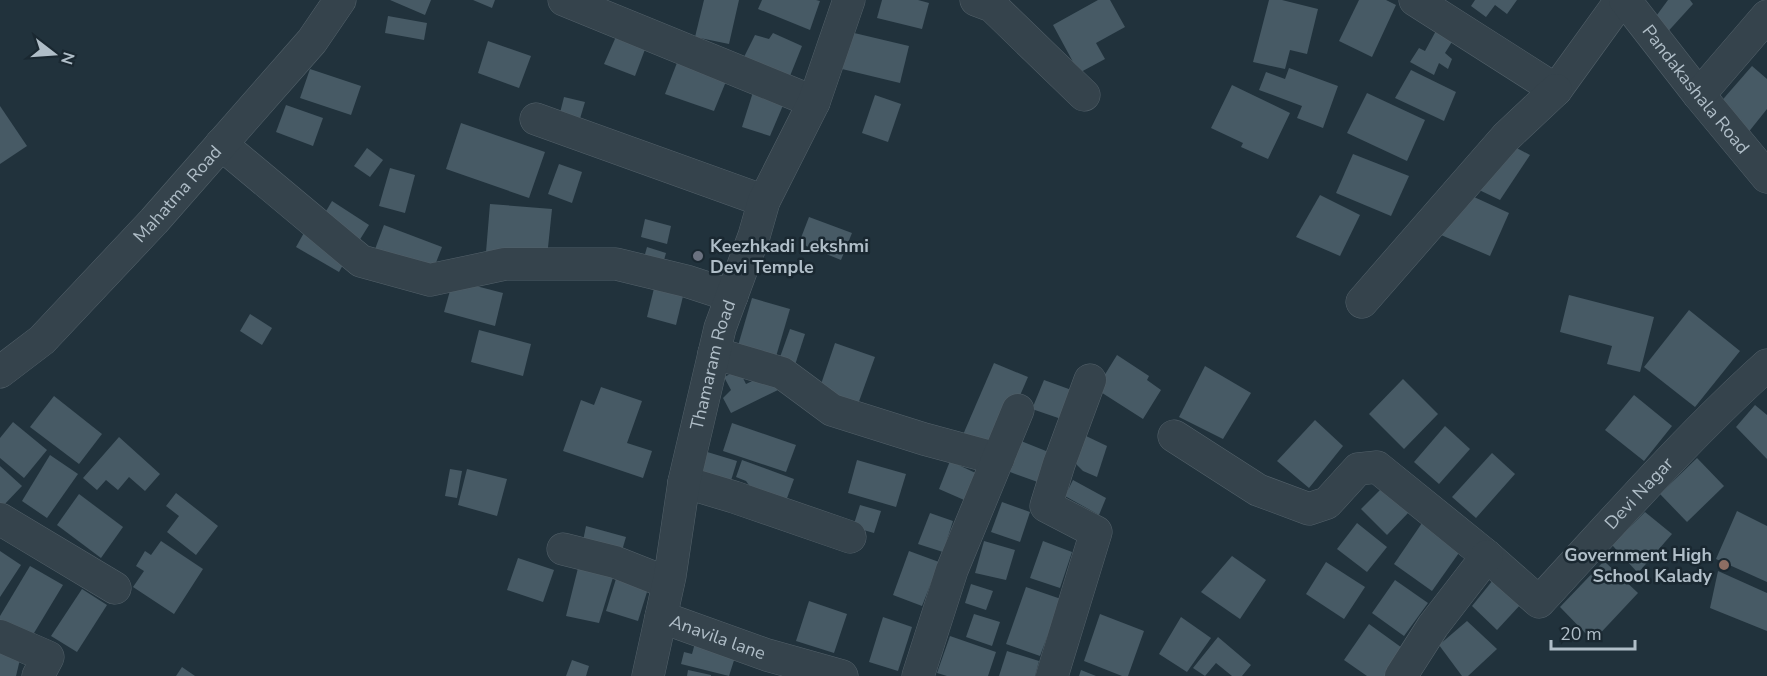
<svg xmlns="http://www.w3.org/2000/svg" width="1767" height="676" font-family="'Nunito Sans',sans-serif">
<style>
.building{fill:#475a65}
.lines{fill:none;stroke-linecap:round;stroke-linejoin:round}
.minor-casing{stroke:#53616a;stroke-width:33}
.minor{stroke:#35434c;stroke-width:32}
.worship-dot{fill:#6b7280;stroke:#1a2831;stroke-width:2}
.education-dot{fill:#8d6e63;stroke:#1a2831;stroke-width:2}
.labels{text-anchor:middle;stroke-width:5;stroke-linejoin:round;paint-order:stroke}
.street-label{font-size:18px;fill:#b0bec8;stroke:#1a2831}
.poi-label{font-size:18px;font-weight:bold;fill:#b0bec8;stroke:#1a2831;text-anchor:start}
</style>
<rect width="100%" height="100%" fill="#21323c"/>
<g class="building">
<path d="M390 0H431L425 15Z"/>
<path d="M473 0H495L492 8Z"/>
<path d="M704 0H739L729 44 695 37Z"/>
<path d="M762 0H816L820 1 810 30 758 9Z"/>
<path d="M882 0H918L929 3 922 29 877 18Z"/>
<path d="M1098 0H1110L1125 27 1096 43 1105 59 1079 73 1053 25Z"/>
<path d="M1269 0H1282L1318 9 1307 54 1290 50 1285 69 1253 62Z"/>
<path d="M1359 0H1386L1396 5 1372 57 1339 41Z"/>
<path d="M1475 0H1517L1507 14 1495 5 1486 17 1471 6Z"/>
<path d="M1668 0H1690L1693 4 1663 37 1654 19Z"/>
<path d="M388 16 427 23 424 40 385 33Z"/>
<path d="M1438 27 1455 37 1445 53 1452 59 1448 69 1439 63 1434 75 1410 62 1419 48 1425 51Z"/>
<path d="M618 32 647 44 635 76 604 64Z"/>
<path d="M850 32 909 46 900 83 842 69Z"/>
<path d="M773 33 802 46 790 76 744 57 755 35 769 39Z"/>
<path d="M488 41 531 56 519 88 478 73Z"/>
<path d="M680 55 729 74 714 111 665 94Z"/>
<path d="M1752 66 1767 79V109L1747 134 1718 105Z"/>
<path d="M1289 68 1338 86 1323 128 1297 118 1302 106 1259 90 1266 72 1285 79Z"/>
<path d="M310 69 361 86 351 115 300 98Z"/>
<path d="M1411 70 1456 92 1444 121 1395 98Z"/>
<path d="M1232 85 1290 113 1268 159 1241 147 1243 143 1211 128Z"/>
<path d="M753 92 784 103 770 136 742 127Z"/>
<path d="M1367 93 1425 120 1407 161 1347 133Z"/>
<path d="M875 95 901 104 888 142 862 133Z"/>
<path d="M564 97 585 102 579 122 559 117Z"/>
<path d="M286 105 323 118 313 146 276 132Z"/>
<path d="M0 106 27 146 0 164Z"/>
<path d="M461 123 545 152 529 198 446 169Z"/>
<path d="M1513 146 1530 155 1500 200 1475 188Z"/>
<path d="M367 148 383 160 370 177 354 166Z"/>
<path d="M1353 154 1409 176 1391 216 1336 193Z"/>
<path d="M559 164 582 172 572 203 548 194Z"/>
<path d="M390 168 415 175 405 213 379 206Z"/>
<path d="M1461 191 1509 213 1490 256 1441 235Z"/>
<path d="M1320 195 1360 215 1340 256 1296 237Z"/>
<path d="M332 201 369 225 359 241 322 218Z"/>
<path d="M490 204 552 209 547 257 486 252Z"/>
<path d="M809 217 852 233 841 260 799 243Z"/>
<path d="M645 219 671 226 667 244 641 237Z"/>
<path d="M384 225 442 247 432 273 374 252Z"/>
<path d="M305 231 348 256 339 272 296 247Z"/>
<path d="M647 247 666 253 661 271 642 265Z"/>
<path d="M453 280 503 293 495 326 444 312Z"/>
<path d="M656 280 685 288 676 325 647 317Z"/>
<path d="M1569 295 1654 317 1640 372 1607 364 1612 346 1560 332Z"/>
<path d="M752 298 790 309 775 360 737 349Z"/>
<path d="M1689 310 1740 351 1695 407 1644 367Z"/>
<path d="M250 314 272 328 262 345 240 331Z"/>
<path d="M790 329 805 334 795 365 779 360Z"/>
<path d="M479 330 531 344 523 376 471 362Z"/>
<path d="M835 343 875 357 857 407 818 393Z"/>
<path d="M1117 355 1149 376 1147 380 1161 390 1143 419 1096 389Z"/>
<path d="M994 363 1028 377 996 451 962 437Z"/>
<path d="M1205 366 1251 393 1223 439 1179 417Z"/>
<path d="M739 370 746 384 769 373 778 390 731 413 723 398 731 390 724 377Z"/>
<path d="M1403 379 1438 414 1404 449 1369 414Z"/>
<path d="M1044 380 1077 392 1067 421 1032 409Z"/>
<path d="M601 387 642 401 627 443 652 451 643 478 563 451 581 400 594 405Z"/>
<path d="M1634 395 1672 426 1644 461 1605 430Z"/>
<path d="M54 396 102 434 79 464 30 427Z"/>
<path d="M1755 405 1767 415V459L1736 427Z"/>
<path d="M1315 420 1343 446 1309 488 1277 461Z"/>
<path d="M13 422 47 450 24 478 0 458V438Z"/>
<path d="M732 423 796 445 786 472 723 451Z"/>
<path d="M1445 426 1470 449 1439 484 1414 462Z"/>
<path d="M1086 436 1107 446 1097 477 1083 471 1077 465 1076 458Z"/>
<path d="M119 437 160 474 145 491 129 477 118 490 106 480 97 490 83 478Z"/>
<path d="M1021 441 1056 455 1046 485 1010 472Z"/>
<path d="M704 451 737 461 730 484 698 475Z"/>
<path d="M1492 453 1515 474 1476 518 1452 497Z"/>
<path d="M50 455 78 474 47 518 22 501Z"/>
<path d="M1697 458 1724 486 1687 522 1660 494Z"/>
<path d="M742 460 794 479 786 501 751 488 746 481 736 477Z"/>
<path d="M857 460 906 474 896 507 848 493Z"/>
<path d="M950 461 982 476 971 503 939 489Z"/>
<path d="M0 466 22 486 1 508 0 507Z"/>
<path d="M450 469 462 471 457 498 445 496Z"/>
<path d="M467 469 507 479 497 516 458 505Z"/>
<path d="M1073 480 1106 498 1099 515 1065 496Z"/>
<path d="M1383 487 1409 512 1387 535 1361 509Z"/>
<path d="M176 493 218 526 196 555 167 532 179 516 166 506Z"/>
<path d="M79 494 123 527 101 558 57 525Z"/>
<path d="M1002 502 1030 512 1020 542 991 532Z"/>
<path d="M860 505 881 511 874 533 853 527Z"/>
<path d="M1737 511 1767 526V582L1716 559Z"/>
<path d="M1645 512 1672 534 1638 573 1612 545Z"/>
<path d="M930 513 953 521 943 552 918 544Z"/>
<path d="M1357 523 1387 547 1367 572 1337 549Z"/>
<path d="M1422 523 1461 550 1432 591 1394 564Z"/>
<path d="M586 526 626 537 621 554 582 546Z"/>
<path d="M161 541 203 569 174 614 133 587 144 571 136 566 145 551 151 555Z"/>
<path d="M984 541 1015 550 1006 580 975 573Z"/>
<path d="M1043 541 1072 552 1060 588 1030 578Z"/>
<path d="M0 551 21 565 0 597Z"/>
<path d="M909 551 939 562 922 606 893 595Z"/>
<path d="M1232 556 1266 580 1240 619 1201 592Z"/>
<path d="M518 558 554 570 543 602 507 590Z"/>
<path d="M1604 561 1638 593 1593 641 1560 607Z"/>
<path d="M1326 562 1365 587 1344 619 1306 594Z"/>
<path d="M579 564 614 574 599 623 566 616Z"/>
<path d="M30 566 63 585 31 638 0 620V616Z"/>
<path d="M619 569 651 579 638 621 606 611Z"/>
<path d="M1718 571 1767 593V631L1710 608Z"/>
<path d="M1395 580 1428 603 1404 636 1372 613Z"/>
<path d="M1493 580 1521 604 1497 630 1472 606Z"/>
<path d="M971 584 993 591 986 610 965 603Z"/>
<path d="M1026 587 1061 599 1040 656 1006 644Z"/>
<path d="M82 589 107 605 77 652 51 636Z"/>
<path d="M809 601 847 614 834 653 796 641Z"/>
<path d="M974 614 1000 622 992 646 966 637Z"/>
<path d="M1100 614 1144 631 1128 676H1122L1084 661Z"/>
<path d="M883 617 912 627 898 671 869 662Z"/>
<path d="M1181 617 1211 638 1187 672 1159 654Z"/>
<path d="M1467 621 1497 649 1468 676H1462L1439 645Z"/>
<path d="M1369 624 1405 650 1387 676H1367L1344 660Z"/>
<path d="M950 636 996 652 988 676H947L937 673Z"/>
<path d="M1218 637 1251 665 1242 676H1232L1216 663 1205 676 1193 668Z"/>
<path d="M695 643 736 654 729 676 681 664 684 652 692 654Z"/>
<path d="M0 647 22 651 16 676H0Z"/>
<path d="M1007 651 1039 661 1035 676H999Z"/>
<path d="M572 660 589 666 586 676H566Z"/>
<path d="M182 667 195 676H176Z"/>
<path d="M688 670 711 675V676H687Z"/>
<path d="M1081 670 1096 676H1079Z"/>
</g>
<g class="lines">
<defs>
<g id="minor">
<path d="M564 0 814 102"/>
<path d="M976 0 992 6 1084 95"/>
<path d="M1415 0 1556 90 1621 0"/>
<path id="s1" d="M1625 0 1699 95 1767 177"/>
<path d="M1699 95 1767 16"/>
<path d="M536 119 764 201"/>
<path d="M221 144 361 261 430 280 505 264H616L686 281 732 296"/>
<path d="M1362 302 1506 137 1556 90"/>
<path d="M714 353 782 373 832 410 924 439 998 459"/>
<path id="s2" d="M0 372 42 340 154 221 312 41 340 0"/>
<path id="s3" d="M1174 436 1258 490 1309 509 1327 503 1358 469 1377 467 1487 556 1539 602C1613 522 1686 438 1767 365"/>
<path d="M684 482 734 497 850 537"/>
<path d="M0 519 115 588"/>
<path d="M563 549 615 562 668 583"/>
<path id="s4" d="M661 617 767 655 842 676"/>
<path d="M0 636 48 657 38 676"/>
<path id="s5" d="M648 676 670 576 684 482 720 328 754 236 764 201 814 102 849 0"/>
<path d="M918 676 952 570 1018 410"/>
<path d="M1052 676 1096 532 1046 506 1059 464 1090 380"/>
<path d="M1401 676 1433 626 1487 556"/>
</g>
</defs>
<use href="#minor" class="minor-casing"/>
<use href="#minor" class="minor"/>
</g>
<circle class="worship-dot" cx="698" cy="256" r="6"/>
<circle class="education-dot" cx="1724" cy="565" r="6"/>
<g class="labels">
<g class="street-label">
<text dy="6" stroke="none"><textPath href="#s1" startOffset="114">Pandakashala Road</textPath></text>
<text dy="6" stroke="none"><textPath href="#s2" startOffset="252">Mahatma Road</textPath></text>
<text dy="6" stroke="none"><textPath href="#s5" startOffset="318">Thamaram Road</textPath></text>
<text dy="6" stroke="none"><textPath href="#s3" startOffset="597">Devi Nagar</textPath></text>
<text dy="6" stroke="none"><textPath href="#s4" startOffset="60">Anavila lane</textPath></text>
</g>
<g class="poi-label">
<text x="710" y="252">Keezhkadi Lekshmi<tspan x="710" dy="21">Devi Temple</tspan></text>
<text x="1712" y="561" text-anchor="end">Government High<tspan x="1712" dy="21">School Kalady</tspan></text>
</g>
</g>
<g transform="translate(54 54) rotate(107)" stroke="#1a2831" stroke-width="4.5" paint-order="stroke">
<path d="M0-4.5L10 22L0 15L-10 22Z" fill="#b0bec8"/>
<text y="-9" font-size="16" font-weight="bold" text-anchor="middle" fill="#b0bec8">N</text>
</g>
<path d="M1551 640v9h84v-9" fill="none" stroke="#b0bec8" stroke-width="3"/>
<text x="1560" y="640" font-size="18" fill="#b0bec8" stroke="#1a2831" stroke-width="4.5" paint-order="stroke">20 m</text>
</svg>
